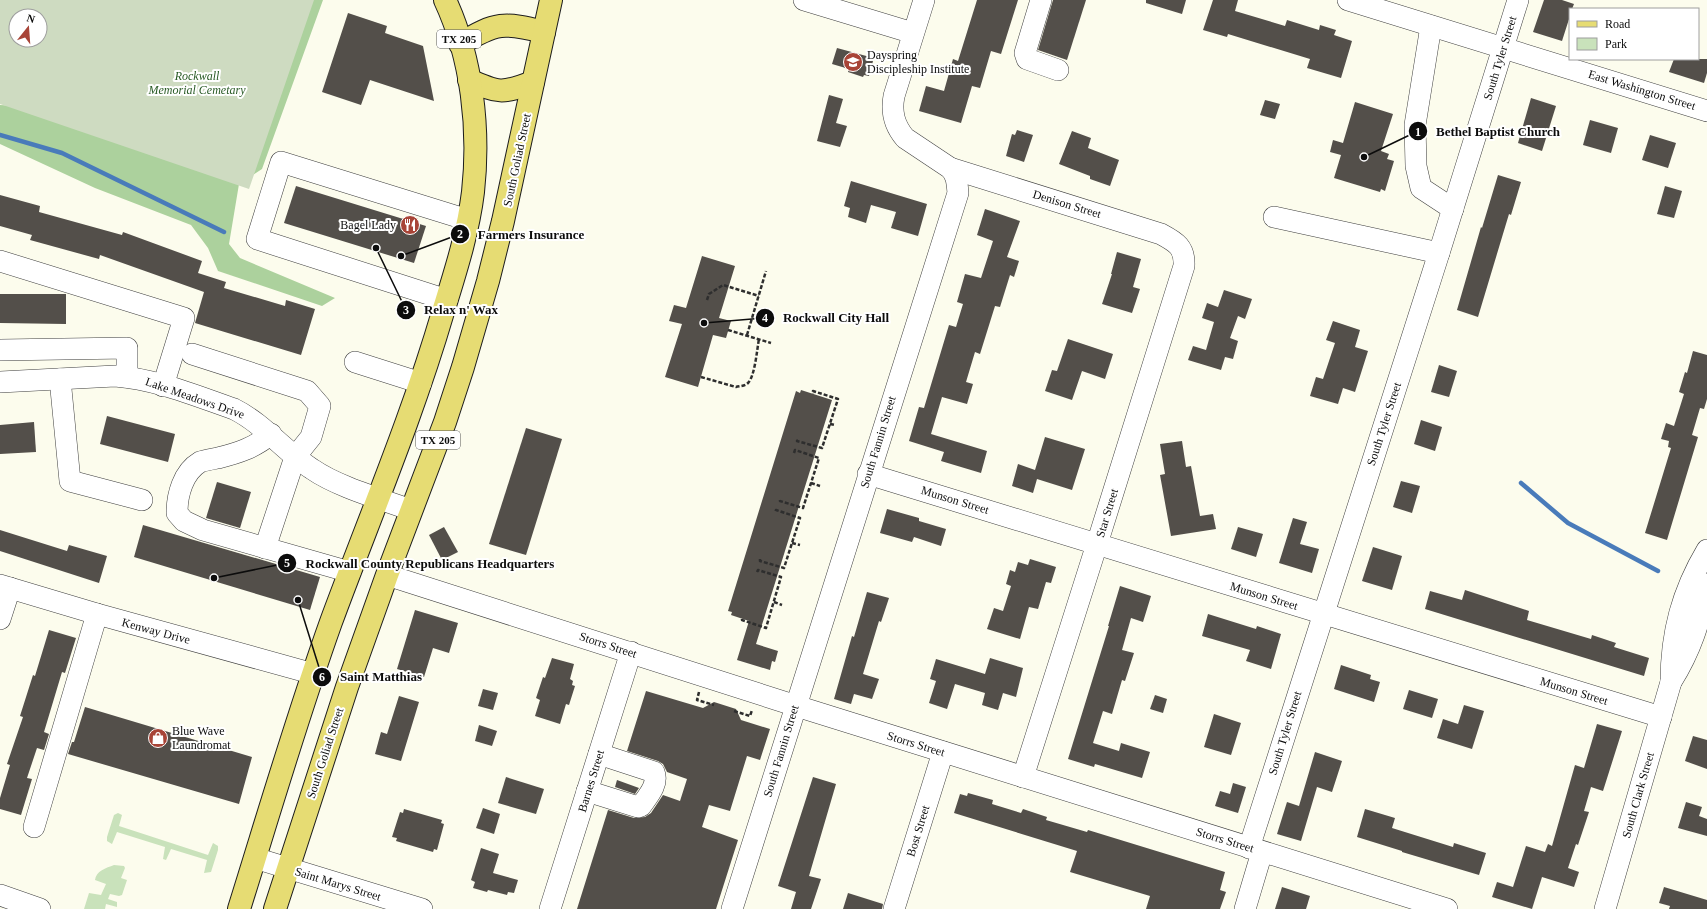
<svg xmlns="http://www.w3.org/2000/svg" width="1707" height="909" font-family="'Times New Roman',serif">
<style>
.green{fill:#c9e2bb}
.forest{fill:#acd19d}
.cemetery{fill:#cedbc1;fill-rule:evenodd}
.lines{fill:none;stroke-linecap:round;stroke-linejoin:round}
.stream{stroke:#497bba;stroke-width:4.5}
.building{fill:#534f4a}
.minor-casing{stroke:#3f3f3f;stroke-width:22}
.major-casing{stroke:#1d1d1d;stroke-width:24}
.path{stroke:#2e2e2e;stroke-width:2.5;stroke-dasharray:4 2;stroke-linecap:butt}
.minor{stroke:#fff;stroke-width:21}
.major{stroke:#e6dc73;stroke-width:22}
.labels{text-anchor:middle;stroke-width:4;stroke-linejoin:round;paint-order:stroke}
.shield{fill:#fff;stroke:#555;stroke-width:1}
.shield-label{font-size:11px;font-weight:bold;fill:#0c0c0c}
.poi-label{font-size:12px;fill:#0c0c0c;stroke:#fff;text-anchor:start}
.street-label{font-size:12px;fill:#0c0c0c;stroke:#fff}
.park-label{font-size:12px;font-style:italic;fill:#285a25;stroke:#fff}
.leader{fill:none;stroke:#0c0c0c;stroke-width:1.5}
.callout-dot{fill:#0c0c0c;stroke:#fff;stroke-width:1.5}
.mark-label{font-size:12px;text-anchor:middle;font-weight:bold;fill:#fff}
.callout-label{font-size:13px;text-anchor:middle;font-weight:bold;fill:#0c0c0c;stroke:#fff;stroke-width:4;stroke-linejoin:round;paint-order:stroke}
</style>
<rect width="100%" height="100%" fill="#fcfced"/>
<g class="green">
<path d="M118 813 122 815 119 826 208 855 213 843 218 846V850L211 872 204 873 207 860 171 849 166 860 163 859 165 847 117 832 112 844 107 841V837L114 815Z"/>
<path d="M114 865 124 866 125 868 121 878 127 880 122 895 119 896 110 894 108 899 117 902V907L106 904 105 909H84L89 893 101 895 106 884 95 880C96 871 106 868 114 865Z"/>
</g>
<path class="forest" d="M291 0H323L262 169 239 184 229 244 240 258 335 298 322 306 218 271 208 248 191 225 95 188 0 144V105L40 107Z"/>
<path class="cemetery" d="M0 0H314L249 189 0 104ZM16 16H40V40H16Z"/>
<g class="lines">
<g class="stream">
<path d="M0 135 62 153 224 232"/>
<path d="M1521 483 1568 523 1658 571"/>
</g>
</g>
<g class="building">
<path d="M977 0H1018L1001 54 991 51 980 88 972 86 961 123 919 111 926 86 944 91 953 59 958 61Z"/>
<path d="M1053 0H1086L1067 60 1038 50Z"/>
<path d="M1146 0H1186L1182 14 1146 3Z"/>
<path d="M1213 0H1238L1235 11 1285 26 1287 20 1319 30 1320 25 1336 30 1334 35 1352 41 1341 78 1307 68 1310 59 1228 34 1227 37 1203 30Z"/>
<path d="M1544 0H1562L1574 4 1572 9H1570V16L1562 41 1533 32Z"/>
<path d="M348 13 387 26 385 33 423 46 434 101 370 80 361 105 322 92Z"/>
<path d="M837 48 870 57 869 59 873 61 869 76 864 75 863 77 848 72 849 69 832 64Z"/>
<path d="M1674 59H1707V73L1704 83 1669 72Z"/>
<path d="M829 95 843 99 836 123 847 126 840 147 817 141Z"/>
<path d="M1531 98 1556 106 1542 151 1518 143Z"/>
<path d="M1265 100 1280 104 1275 119 1260 115Z"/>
<path d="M1355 102 1393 114 1381 151 1389 154 1387 159 1394 161 1385 191 1381 189 1380 192 1334 178 1341 155 1330 152 1333 140 1343 143Z"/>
<path d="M1590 120 1618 128 1611 153 1583 145Z"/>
<path d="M1017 130 1033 135 1024 162 1006 156 1012 134 1015 135Z"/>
<path d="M1072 131 1091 138 1088 148 1119 160 1110 186 1090 179V176L1059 164Z"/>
<path d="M1650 135 1676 143 1668 168 1642 160Z"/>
<path d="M1498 175 1521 182 1511 215 1509 214 1478 317 1457 310 1481 227 1482 228Z"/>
<path d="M851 181 927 204 918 236 891 228 896 212 871 205 866 223 848 217 850 208 844 206Z"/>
<path d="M296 186 426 226 414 263 284 223Z"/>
<path d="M1665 186 1682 191 1674 218 1657 214Z"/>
<path d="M0 195 40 206 39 212 122 235 123 232 202 261 198 273 226 282 224 288 285 306 286 300 315 309 301 355 195 323 204 292 100 255 99 259 30 240 32 235 0 226Z"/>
<path d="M985 209 1020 221 1007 257 1019 261 1014 277 1010 275 1000 307 995 306 980 354 975 352 966 382 973 384 967 404 942 397 931 434 987 451 981 473 941 461 944 452 909 441 919 407 924 408 949 325 956 327 963 304 957 302 965 274 981 278 993 241 977 235Z"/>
<path d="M1117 252 1141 259 1133 287 1140 289 1132 313 1102 304 1112 274H1111Z"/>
<path d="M702 256 735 266 719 318 731 321 726 338 713 335 698 387 665 377 682 324 669 321 674 305 686 308Z"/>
<path d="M1224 290 1252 299 1245 319 1238 316 1230 338 1238 341 1233 359 1225 357 1221 370 1188 360 1193 346 1206 350 1214 322 1202 318 1207 303 1218 307Z"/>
<path d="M0 294H66V324L0 323Z"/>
<path d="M1333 321 1360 330 1355 347 1368 351 1355 392 1343 388 1338 404 1310 396 1316 377 1323 379 1335 343 1326 340Z"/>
<path d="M1068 339 1113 354 1105 379 1082 371 1072 400 1045 391 1052 370 1057 371Z"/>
<path d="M1693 351 1707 355V399L1704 409 1700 408 1692 435 1698 437 1667 540 1645 533 1671 448 1668 447 1669 441 1661 439 1666 423 1674 426 1684 394 1679 392 1685 372 1687 373Z"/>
<path d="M1439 365 1457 371 1449 397 1431 392Z"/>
<path d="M801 390 832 400 756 644 778 651 775 662 772 661 770 670 737 660 749 621 731 615 732 612 728 611 796 391 800 393Z"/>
<path d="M107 416 175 434 168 462 100 444Z"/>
<path d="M1421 420 1442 427 1435 451 1414 444Z"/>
<path d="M34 422 36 452 0 454V425Z"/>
<path d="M526 428 562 439 526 555 489 544Z"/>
<path d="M1045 437 1085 449 1072 490 1037 479 1033 493 1012 486 1018 464 1035 470Z"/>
<path d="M1182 441 1186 467 1191 466 1200 516 1213 514 1216 529 1171 536 1160 475 1165 474 1160 444Z"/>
<path d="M1401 481 1420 486 1412 513 1393 507Z"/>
<path d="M217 482 251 492 240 528 206 518Z"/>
<path d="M887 509 919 518V521L946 529 941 546 914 537 912 542 880 533Z"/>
<path d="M1293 518 1307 522 1300 544 1319 549 1312 573 1279 563Z"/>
<path d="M143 525 320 577 310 610 134 557Z"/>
<path d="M444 527 458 552 442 560 429 535Z"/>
<path d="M1238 527 1263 534 1256 557 1231 549Z"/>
<path d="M0 530 67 551 69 545 107 556 99 583 0 551Z"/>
<path d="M1373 547 1402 556 1392 590 1362 581Z"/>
<path d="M1030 559 1056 567 1051 583 1046 582 1038 609 1029 607 1020 639 987 629 994 608 1003 611 1011 586 1006 584 1010 570 1015 572 1018 562 1028 565Z"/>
<path d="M1120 586 1151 596 1143 622 1131 618 1122 650 1134 653 1125 681 1122 680 1112 714 1103 711 1093 743 1119 751 1121 743 1150 752 1142 778 1095 764 1094 767 1068 759 1109 626H1108Z"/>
<path d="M1465 590 1529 611 1527 620 1591 639 1592 635 1616 643 1614 647 1649 658 1644 676 1425 609 1430 591 1462 600Z"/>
<path d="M867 592 889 598 881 622 879 621 863 674 879 679 872 699 854 694 851 704 834 699 852 636 854 637Z"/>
<path d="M415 610 458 623 449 653 433 648 424 677 397 669Z"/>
<path d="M1208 614 1256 629 1257 626 1281 634 1271 669 1246 661 1250 650 1202 636Z"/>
<path d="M49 630 76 638 65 673 62 672 44 732 49 734 44 750 37 748 27 778 32 779 21 815 0 809V798L10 765 7 764 23 717 20 716 33 675 35 676Z"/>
<path d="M552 658 574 664 570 679 573 681 572 685 575 686 569 705 566 704 560 724 535 716 540 700 536 698 543 677 545 678Z"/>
<path d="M990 658 1023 668 1016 697 1003 693 998 710 982 705 985 693 955 684 947 709 929 703 936 681 930 679 936 659 985 674Z"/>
<path d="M1341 665 1371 675 1370 679 1380 682 1374 702 1334 689Z"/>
<path d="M483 689 498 693 493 710 478 706Z"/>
<path d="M1409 690 1438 699 1432 718 1403 709Z"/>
<path d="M646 691 703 708 714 702 736 709 741 720 770 729 760 760 747 756 730 811 709 805 702 827 738 840 716 909H577L608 810 634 818 645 817 651 813 663 795 680 801 687 779 667 772 663 764 658 761 627 751Z"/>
<path d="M1155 695 1167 699 1163 713 1150 709Z"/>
<path d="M399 696 419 702 401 761 375 754 381 732 387 734Z"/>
<path d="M1464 705 1484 711 1472 749 1437 738 1443 719 1458 724Z"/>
<path d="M85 707 252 757 239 804 68 754 72 742H74Z"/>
<path d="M1214 714 1241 723 1231 755 1204 747Z"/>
<path d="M1597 724 1622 731 1603 791 1591 787 1584 811 1589 812 1578 845 1576 844 1568 868 1579 872 1574 887 1542 877 1532 909 1492 897 1497 882 1513 887 1526 846 1545 852 1548 844 1552 846 1575 765 1584 768Z"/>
<path d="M479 725 497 731 492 746 475 741Z"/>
<path d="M1693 736 1707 740V769L1685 761Z"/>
<path d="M1315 752 1342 761 1332 792 1317 787 1301 841 1277 834 1287 802 1299 806Z"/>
<path d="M506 777 544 789 536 814 498 803Z"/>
<path d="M813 777 836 784 809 876 821 879 811 909H791L796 892 778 886Z"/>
<path d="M617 780 639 788 635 794 615 787Z"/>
<path d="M1233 783 1246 787 1238 813 1215 806 1220 791 1230 794Z"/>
<path d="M968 793 993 800 992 804 1021 813 1023 809 1047 817 1046 820 1087 832 1088 830 1225 872 1220 890 1226 892 1220 909H1146L1150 896 1070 872 1077 851 954 813 960 794 967 796Z"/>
<path d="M1686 802 1702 807 1699 816 1707 819V836L1678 828Z"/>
<path d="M483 808 500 814 494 834 476 828Z"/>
<path d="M404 809 442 820 441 823 444 824 437 850 434 849 433 852 396 841 397 838 392 837 400 812 403 813Z"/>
<path d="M1365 809 1395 818 1392 828 1453 847 1454 843 1486 853 1479 875 1402 852V851L1357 837Z"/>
<path d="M481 848 499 854 493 873 518 880 514 893 508 892 507 895 488 890 487 892 473 888 475 882 471 880Z"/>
<path d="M1282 887 1310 896 1306 909H1275Z"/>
<path d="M1664 887 1707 900V909H1669L1670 906 1659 903Z"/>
<path d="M848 893 883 904 882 909H843Z"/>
</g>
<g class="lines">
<defs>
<g id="minor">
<path d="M804 0 913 33"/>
<path d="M1041 0 1025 53 1027 59 1058 70"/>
<path d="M1348 0 1707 111"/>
<path d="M1431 26 1415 125 1416 166 1421 188 1453 209"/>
<path d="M950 168 1161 234C1176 242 1185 247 1184 266L1097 544 1023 777"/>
<path d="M1274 217 1439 253"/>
<path d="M0 261 184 318 163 386"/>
<path d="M447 300 257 239 281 162 468 220"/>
<path d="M0 350 127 348V377"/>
<path d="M192 354 307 391 320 406 311 437 295 457 265 548"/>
<path d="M355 362 421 383"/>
<path d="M60 379 70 481 142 500"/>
<path d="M0 382 115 376C156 379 196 396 234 409 264 424 284 451 312 469 338 487 381 499 411 510"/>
<path d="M271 434C254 448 238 453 218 458 213 459 205 460 200 462 183 472 177 495 177 513L184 521 203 530 350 572"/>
<path d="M868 474 1661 717"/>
<path d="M387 575 806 709 1447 909"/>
<path d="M0 585 97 614 314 674"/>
<path d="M0 619 10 588"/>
<path d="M1671 682C1671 633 1682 592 1707 550"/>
<path d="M587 791 638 807 641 806C648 796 659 784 654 772L599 754"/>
<path d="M34 827 97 614"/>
<path d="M1249 848 1439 253 1518 0"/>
<path d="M255 858 422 909"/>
<path d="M0 895 40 909"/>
<path d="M550 909 631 652"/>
<path d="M732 909 958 193C957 183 957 175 950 168L905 138C894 125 891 112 894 96L924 0"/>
<path d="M894 909 943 752"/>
<path d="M1245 909 1262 852"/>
<path d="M1605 909 1671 682C1691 650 1700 622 1707 584"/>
</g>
<g id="major">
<path d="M460 44C496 22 504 22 544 32"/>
<path d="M469 80C498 93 502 94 533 82"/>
<path d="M239 909C269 813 297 717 331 622 369 519 412 418 443 312 455 273 468 233 473 192 480 129 472 58 445 0"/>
<path d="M275 909 347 687 387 575 445 422 463 367 488 281 503 221 551 0"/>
</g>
</defs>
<use href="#minor" class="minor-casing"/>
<use href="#major" class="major-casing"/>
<g class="path">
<path d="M707 300 709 294 723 285 759 296"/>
<path d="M728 330 771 343"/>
<path d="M747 335 766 271"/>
<path d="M701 377 736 387C740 386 745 386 748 383 755 376 757 349 759 339"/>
<path d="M830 424 835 425"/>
<path d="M798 440 797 441 822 448 838 399 813 391V394"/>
<path d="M811 483 820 486"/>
<path d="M780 500V501L803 508 819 458 795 450 794 453"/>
<path d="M792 543 800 545"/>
<path d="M760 559V561L784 568 800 518 776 510 775 513"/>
<path d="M774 602 782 605"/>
<path d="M742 619V620L766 628 781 577 758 570 757 572"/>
<path d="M699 692 697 700 714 705"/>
<path d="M734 711 750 716 752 710"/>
</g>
<use href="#minor" class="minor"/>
<use href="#major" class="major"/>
</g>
<defs>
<symbol id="school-disc" viewBox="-11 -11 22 22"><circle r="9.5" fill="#a84437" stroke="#fff"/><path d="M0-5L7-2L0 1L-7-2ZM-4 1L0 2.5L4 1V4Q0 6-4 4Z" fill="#fff"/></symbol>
<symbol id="restaurant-disc" viewBox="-11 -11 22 22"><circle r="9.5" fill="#a84437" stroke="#fff"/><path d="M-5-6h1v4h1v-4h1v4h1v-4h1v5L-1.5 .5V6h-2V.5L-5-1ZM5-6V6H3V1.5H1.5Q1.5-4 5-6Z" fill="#fff"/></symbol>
<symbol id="shop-disc" viewBox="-11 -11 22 22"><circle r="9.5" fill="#a84437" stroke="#fff"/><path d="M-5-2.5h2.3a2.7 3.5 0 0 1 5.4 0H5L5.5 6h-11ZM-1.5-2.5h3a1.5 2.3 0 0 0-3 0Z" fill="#fff"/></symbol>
</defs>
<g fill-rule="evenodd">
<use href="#school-disc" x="842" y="51" width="22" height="22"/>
<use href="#restaurant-disc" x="399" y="214" width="22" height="22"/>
<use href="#shop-disc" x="147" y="727" width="22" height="22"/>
</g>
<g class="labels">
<g class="shield">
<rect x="437" y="30" width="44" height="18" rx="3"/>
<rect x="416" y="431" width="44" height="18" rx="3"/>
</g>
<g class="shield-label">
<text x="459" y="43">TX 205</text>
<text x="438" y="444">TX 205</text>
</g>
<g class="poi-label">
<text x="867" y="59">Dayspring<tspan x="867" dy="14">Discipleship Institute</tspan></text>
<text x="396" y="229" text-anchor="end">Bagel Lady</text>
<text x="172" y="735">Blue Wave<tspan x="172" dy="14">Laundromat</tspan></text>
</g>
<g class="street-label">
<text transform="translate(1500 58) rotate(-73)" y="4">South Tyler Street</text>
<text transform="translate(1642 90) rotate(17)" y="4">East Washington Street</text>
<text transform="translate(517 160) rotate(-78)" y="4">South Goliad Street</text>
<text transform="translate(1067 204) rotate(17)" y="4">Denison Street</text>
<text transform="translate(195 398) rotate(19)" y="4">Lake Meadows Drive</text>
<text transform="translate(1384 424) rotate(-72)" y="4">South Tyler Street</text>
<text transform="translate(878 442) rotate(-73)" y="4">South Fannin Street</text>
<text transform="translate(955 500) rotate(17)" y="4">Munson Street</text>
<text transform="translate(1107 513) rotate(-73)" y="4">Star Street</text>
<text transform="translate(1264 596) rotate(17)" y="4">Munson Street</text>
<text transform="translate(156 631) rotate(15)" y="4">Kenway Drive</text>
<text transform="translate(608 645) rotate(18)" y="4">Storrs Street</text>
<text transform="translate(1574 691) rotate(17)" y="4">Munson Street</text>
<text transform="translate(1285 733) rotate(-73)" y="4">South Tyler Street</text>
<text transform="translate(916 744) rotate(17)" y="4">Storrs Street</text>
<text transform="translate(781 751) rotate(-73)" y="4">South Fannin Street</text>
<text transform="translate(325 753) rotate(-72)" y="4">South Goliad Street</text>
<text transform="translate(591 781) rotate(-73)" y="4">Barnes Street</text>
<text transform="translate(1638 795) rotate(-74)" y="4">South Clark Street</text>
<text transform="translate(918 831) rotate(-73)" y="4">Bost Street</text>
<text transform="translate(1225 840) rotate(17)" y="4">Storrs Street</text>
<text transform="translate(338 884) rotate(17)" y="4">Saint Marys Street</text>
</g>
<g class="park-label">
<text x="197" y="80">Rockwall<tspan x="197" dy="14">Memorial Cemetary</tspan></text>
</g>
</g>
<path class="leader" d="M1364 157L1418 131M401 256L460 234M376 248L406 310M704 323L765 318M214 578L287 563M298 600L322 677"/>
<g class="callout-dot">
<circle cx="1364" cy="157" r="4"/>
<circle cx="401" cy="256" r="4"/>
<circle cx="376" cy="248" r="4"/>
<circle cx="704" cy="323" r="4"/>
<circle cx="214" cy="578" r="4"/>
<circle cx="298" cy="600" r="4"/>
<circle cx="1418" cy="131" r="10"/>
<circle cx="460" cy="234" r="10"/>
<circle cx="406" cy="310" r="10"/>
<circle cx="765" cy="318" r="10"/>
<circle cx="287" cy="563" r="10"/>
<circle cx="322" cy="677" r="10"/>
</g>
<g class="mark-label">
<text x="1418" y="136">1</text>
<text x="460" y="238">2</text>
<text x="406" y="314">3</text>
<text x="765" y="322">4</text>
<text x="287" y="567">5</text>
<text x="322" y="681">6</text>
</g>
<g class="callout-label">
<text x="1498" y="136">Bethel Baptist Church</text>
<text x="531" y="239">Farmers Insurance</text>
<text x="461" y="314">Relax n' Wax</text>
<text x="836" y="322">Rockwall City Hall</text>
<text x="430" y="568">Rockwall County Republicans Headquarters</text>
<text x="381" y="681">Saint Matthias</text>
</g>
<rect x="1569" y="8" width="130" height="52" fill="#ffffff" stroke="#9e9e9e"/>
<rect x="1577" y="21" width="20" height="6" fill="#e6dc73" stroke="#9e9e9e"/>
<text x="1605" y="28" font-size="12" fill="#0c0c0c">Road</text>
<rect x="1577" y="38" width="20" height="12" fill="#c9e2bb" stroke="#9e9e9e"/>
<text x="1605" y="48" font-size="12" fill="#0c0c0c">Park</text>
<g transform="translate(28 28) rotate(17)"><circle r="19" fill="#ffffff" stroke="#9e9e9e"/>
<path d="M0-3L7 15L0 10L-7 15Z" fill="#a84437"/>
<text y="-6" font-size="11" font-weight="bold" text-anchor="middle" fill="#0c0c0c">N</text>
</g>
</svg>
